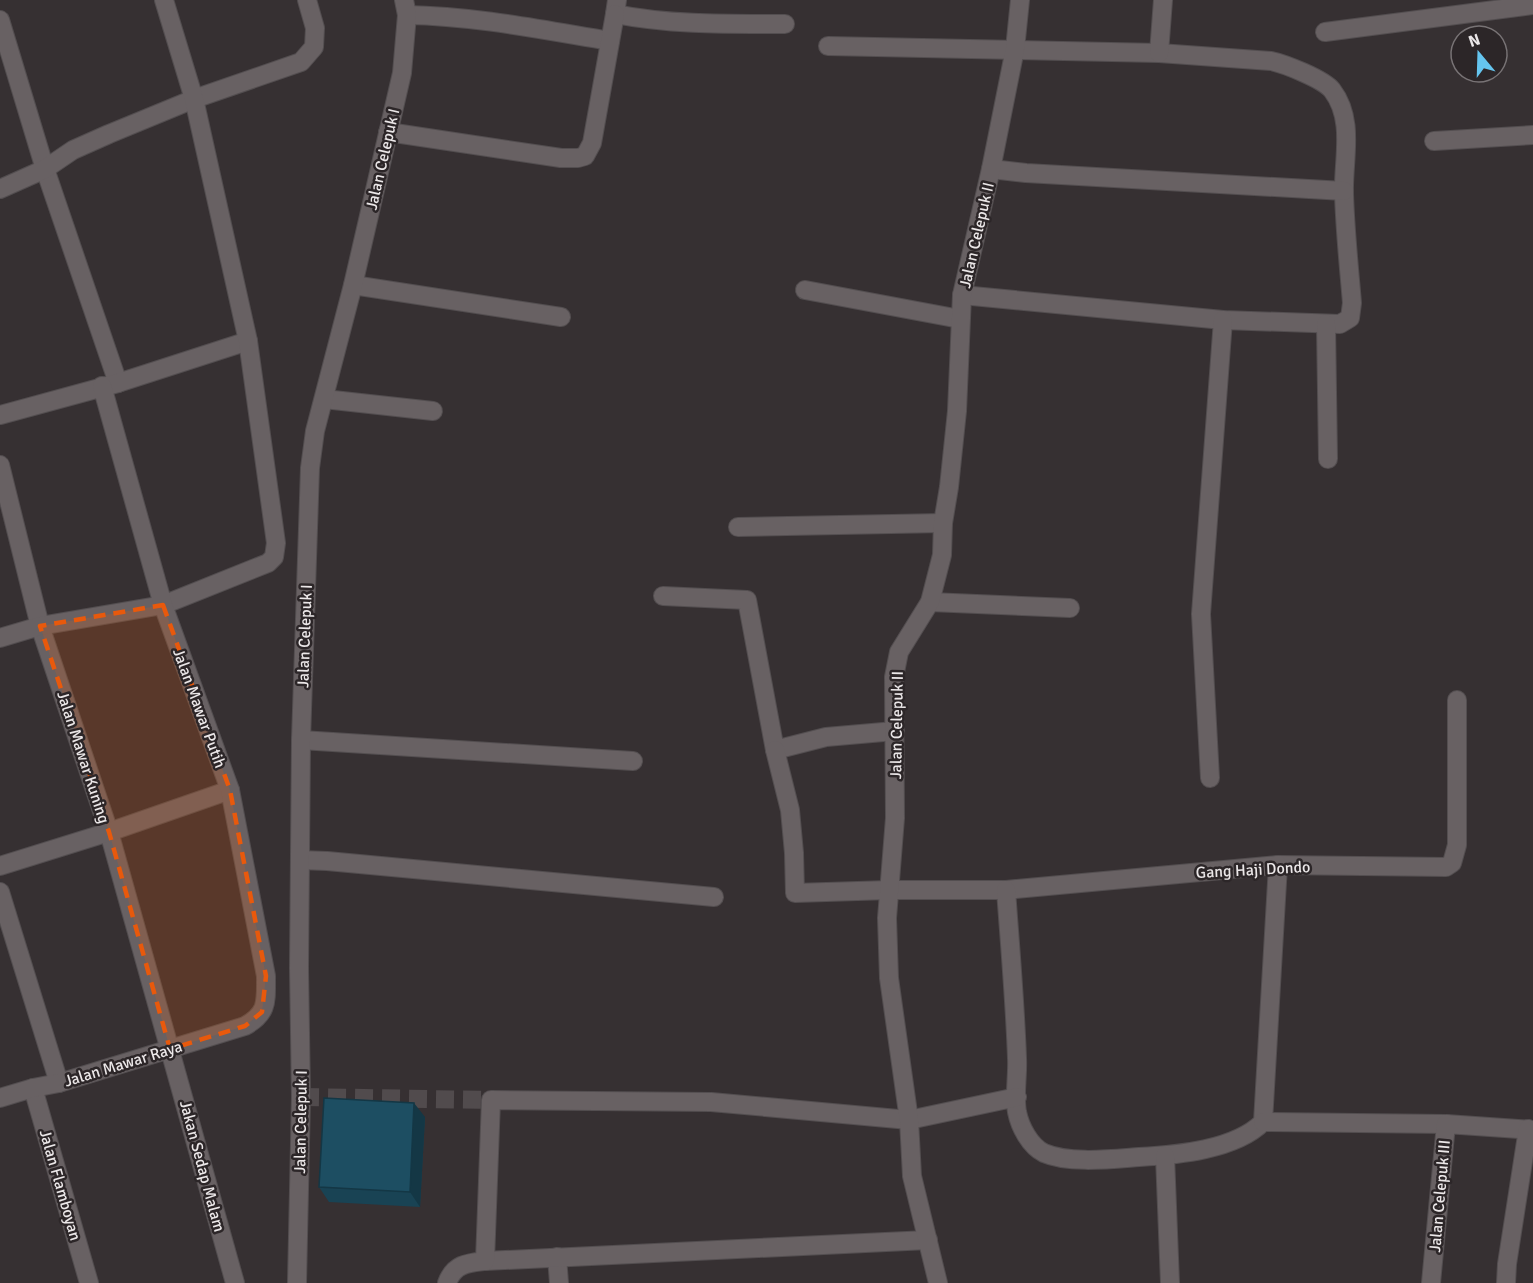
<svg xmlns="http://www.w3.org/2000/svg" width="1533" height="1283" font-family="Signika,sans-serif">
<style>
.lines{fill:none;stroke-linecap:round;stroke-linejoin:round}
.minor-tunnel{stroke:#514b4d;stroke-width:18;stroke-dasharray:18 9;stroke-linecap:butt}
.minor-casing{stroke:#534e50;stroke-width:20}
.minor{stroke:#686163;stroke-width:18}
.wall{fill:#194354}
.shaded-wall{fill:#143745}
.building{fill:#1d4e62;stroke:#143745;stroke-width:1.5}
.marked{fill:#e8590c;fill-opacity:0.2;stroke:#e8590c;stroke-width:4.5;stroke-dasharray:12 8;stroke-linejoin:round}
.labels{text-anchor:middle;stroke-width:5;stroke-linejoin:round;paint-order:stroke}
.street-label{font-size:16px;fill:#ebe7e8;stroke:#2c2628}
</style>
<rect width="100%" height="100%" fill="#363032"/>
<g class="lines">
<path class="minor-tunnel" d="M301 1097 491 1100"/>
<defs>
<g id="minor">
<path d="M617 0 615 14C671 25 727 24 785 24"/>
<path d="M407 15C475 16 543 30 610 41"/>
<path d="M0 20 45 169 118 383"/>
<path d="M1325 32 1533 5"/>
<path d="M828 46 1159 53 1271 61C1285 64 1323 79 1332 90 1355 120 1343 159 1344 193 1345 230 1349 267 1352 303L1350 318 1340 324 1223 320 962 295"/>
<path d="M1159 53 1163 0"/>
<path d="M388 132 561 158H578L585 156 592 143 615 14"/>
<path d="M1434 141 1533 135"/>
<path d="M991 169 1026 173 1344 191"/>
<path d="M0 189 45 169 73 150 109 134 194 99 301 62 314 47 315 28 307 0"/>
<path d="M353 285 561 317"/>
<path d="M805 290 960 319"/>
<path d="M1326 324 1328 459"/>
<path d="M324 399 433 411"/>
<path d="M0 415 118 383 248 341"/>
<path d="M0 465 40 626 109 832 235 1283"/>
<path d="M738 527 943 523"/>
<path d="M663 596 747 600 775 750 826 737 895 731"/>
<path d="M930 602 1070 608"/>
<path d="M0 638 40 626 163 605 268 563 274 557 276 543 248 341 194 99 164 0"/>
<path d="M301 740 633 761"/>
<path d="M775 750 790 810 794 853 795 893 889 890H1006L1278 865 1446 867 1452 863 1457 845V700"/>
<path d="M1210 778 1201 614 1223 320"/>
<path d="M300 860 327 861 714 897"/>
<path d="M0 866 109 832 230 790"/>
<path d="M1006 890C1010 946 1015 1002 1017 1058 1018 1075 1014 1095 1017 1112 1020 1127 1030 1146 1044 1153 1069 1164 1112 1159 1139 1157 1177 1155 1235 1150 1263 1122L1278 865"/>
<path d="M0 892 59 1083"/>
<path d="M33 1088 89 1283"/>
<path d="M0 1098 33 1088 59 1083 245 1026C268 1013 266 1002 266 976L230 790 163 605 102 386"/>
<path d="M1263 1122 1446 1124"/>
<path d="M1165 1156 1170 1283"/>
<path d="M557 1257 559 1283"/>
<path d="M485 1261 928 1240"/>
<path d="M297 1283 301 1097 299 968 301 740 310 468 315 431 353 285 402 73 407 15 404 0"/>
<path d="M447 1283C454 1264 467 1263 485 1261L491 1100 711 1102 909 1120 1017 1097"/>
<path d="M938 1283 912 1176 909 1120 889 978 887 918 895 818 894 677 899 652 930 602 942 555 943 523 949 487 957 411 962 295 991 169 1015 49 1020 0"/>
<path d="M1431 1283 1446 1124 1533 1130"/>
<path d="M1506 1283 1507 1264 1528 1129"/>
</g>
</defs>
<use href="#minor" class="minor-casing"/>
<use href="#minor" class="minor"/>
</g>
<path class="wall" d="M425 1117 420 1207 329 1202 319 1187Z"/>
<path class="shaded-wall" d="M414 1103 425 1117 420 1207 410 1192Z"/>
<path class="building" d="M324 1098 414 1103 410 1192 319 1187Z"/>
<path class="marked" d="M163 605 230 790 266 976 262 1012 245 1026 170 1049 109 832 40 626Z"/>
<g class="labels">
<g class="street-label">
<text transform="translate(382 159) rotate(-77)" y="6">Jalan Celepuk I</text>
<text transform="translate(976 235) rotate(-77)" y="6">Jalan Celepuk II</text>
<text transform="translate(304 636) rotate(-88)" y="6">Jalan Celepuk I</text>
<text transform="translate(200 708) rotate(70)" y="6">Jalan Mawar Putih</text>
<text transform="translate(896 725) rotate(-89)" y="6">Jalan Celepuk II</text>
<text transform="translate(84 757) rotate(72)" y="6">Jalan Mawar Kuning</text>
<text transform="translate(1253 869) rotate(-3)" y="6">Gang Haji Dondo</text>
<text transform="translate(123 1063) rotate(-17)" y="6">Jalan Mawar Raya</text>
<text transform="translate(300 1122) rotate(-89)" y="6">Jalan Celepuk I</text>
<text transform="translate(203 1166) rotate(75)" y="6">Jakan Sedap Malam</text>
<text transform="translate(61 1185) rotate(74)" y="6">Jalan Flamboyan</text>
<text transform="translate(1439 1196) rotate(-85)" y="6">Jalan Celepuk III</text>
</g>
</g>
<g transform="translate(1479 54) rotate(341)"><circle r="28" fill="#2c2628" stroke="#787375" stroke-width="1.5"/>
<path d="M0-4.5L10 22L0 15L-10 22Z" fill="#65c5ef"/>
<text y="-9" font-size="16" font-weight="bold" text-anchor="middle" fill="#ebe7e8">N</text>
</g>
</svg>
